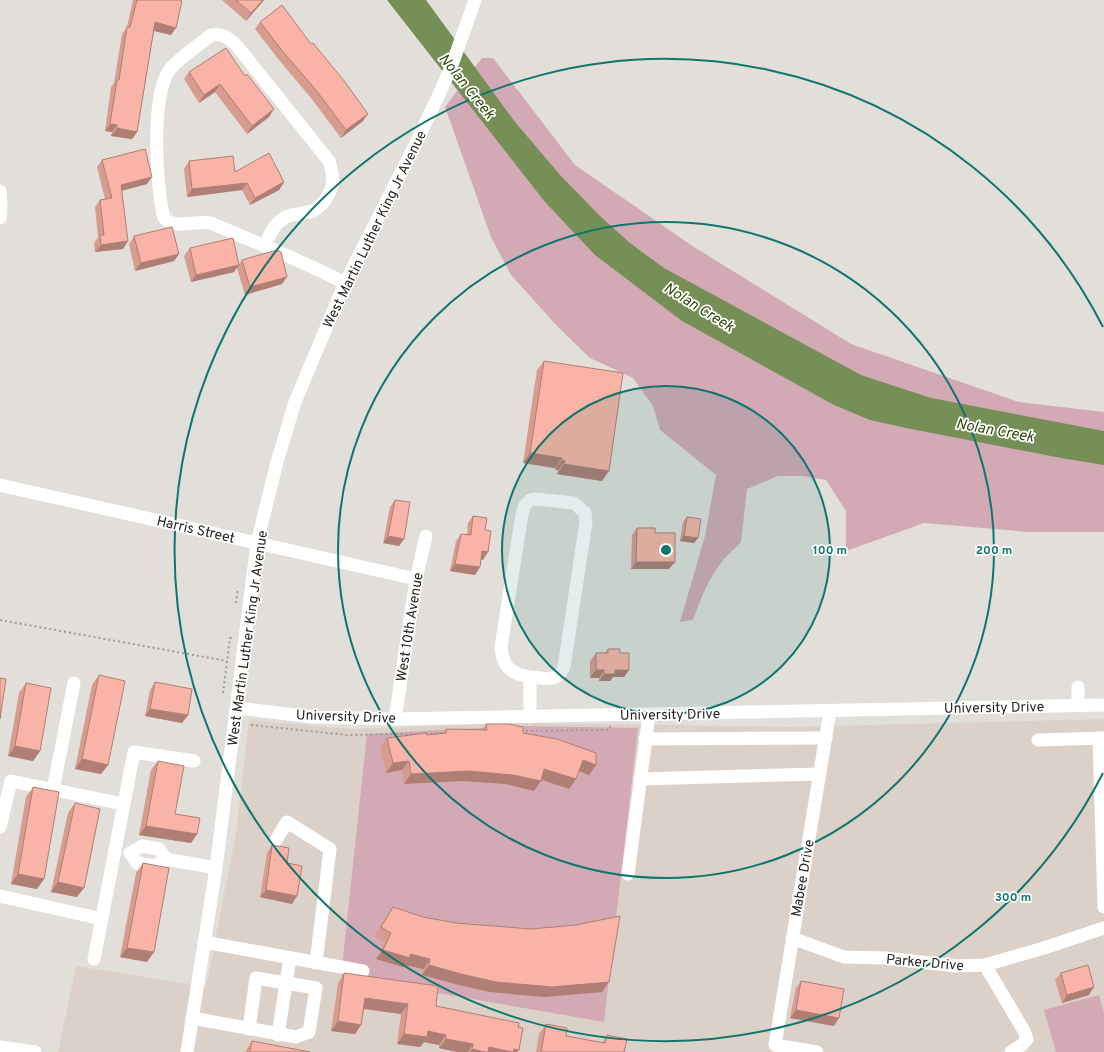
<svg xmlns="http://www.w3.org/2000/svg" width="1104" height="1052" font-family="Overpass,sans-serif">
<style>
.built{fill:#dcd1c8}
.green{fill:#d4a9b6}
.water{fill:#768f57}
.lines{fill:none;stroke-linecap:round;stroke-linejoin:round}
.path{stroke:#9f9b98;stroke-width:2;stroke-dasharray:2 3;stroke-linecap:butt}
.minor{stroke:#fff;stroke-width:13}
.wall{fill:#d79b90}
.shaded-wall{fill:#af7e75}
.building{fill:#fab4a7;stroke:#af7e75}
.ring{fill:none;stroke:#0f766e;stroke-width:2}
.labels{text-anchor:middle;stroke-width:3.5;stroke-linejoin:round;paint-order:stroke}
.street-label{font-size:14px;fill:#272524;stroke:#fff}
.water-label{font-size:15px;font-style:italic;fill:#324908;stroke:#fff}
.centre{fill:#0f766e;stroke:#fff;stroke-width:2}
.ring-label{font-size:12px;text-anchor:middle;font-weight:bold;fill:#0f766e;stroke:#fff;stroke-width:3.5;stroke-linejoin:round;paint-order:stroke}
</style>
<rect width="100%" height="100%" fill="#e2deda"/>
<path class="built" d="M1104 719V1052H58L76 966 206 987 236 834 249 720 352 729 524 723 792 727Z"/>
<g class="green">
<path d="M482 58H493L575 165 694 247 851 344 1019 402 1104 412V532H1029L924 523 846 551V511L826 480 803 476H778L747 489 741 542C736 548 729 553 724 559 709 577 701 598 693 620L680 622 705 536 716 475 660 430 653 406 633 378 590 358 559 328 511 275 491 237 445 107Z"/>
<path d="M522 726 638 728 604 1022 341 976 367 734Z"/>
<path d="M1099 995 1104 1012V1052H1056L1044 1010Z"/>
</g>
<path class="water" d="M387 0H426L515 122 561 176 600 216 630 243 664 268 861 375 931 398 1104 431V465L1061 458 906 428 870 420 834 405 682 321 595 255 545 202Z"/>
<g class="lines">
<g class="path">
<path d="M236 603 238 588"/>
<path d="M0 620 227 661"/>
<path d="M223 693 230 638H233"/>
<path d="M251 725 347 735 445 733"/>
<path d="M521 731 609 730 610 726"/>
</g>
<g class="minor">
<path d="M0 191 1 205 0 218"/>
<path d="M265 246C270 234 273 224 286 217 294 213 304 214 313 211 316 210 319 206 322 204 334 190 335 178 329 161L237 46C229 38 223 33 211 35 198 46 182 56 171 68 150 93 156 187 164 218 176 230 196 220 211 223 256 243 301 260 345 283"/>
<path d="M0 485 416 579"/>
<path d="M530 677C510 673 503 668 501 647L522 514 525 505 530 500 536 499 574 503 585 513 586 522 564 667C557 683 545 678 530 677V717"/>
<path d="M1078 687V705"/>
<path d="M237 708 313 717 395 719 1104 705"/>
<path d="M395 719 416 579 426 536"/>
<path d="M1099 738 1104 907"/>
<path d="M645 739 826 738"/>
<path d="M1038 740 1104 738"/>
<path d="M640 779 820 774"/>
<path d="M53 790 74 683"/>
<path d="M0 827 11 781 123 804"/>
<path d="M276 840 287 822 330 849 316 963"/>
<path d="M142 846 159 849 166 859 154 866 137 863 130 853Z"/>
<path d="M166 859 216 868"/>
<path d="M628 874 649 715"/>
<path d="M0 896 102 919"/>
<path d="M792 938 844 957 885 958 956 966 985 965 1044 948 1104 928"/>
<path d="M204 942 363 971"/>
<path d="M94 959 134 752 194 761"/>
<path d="M985 965 1024 1031 1027 1039 1022 1045 1011 1052"/>
<path d="M192 1018 296 1037 309 1032 316 988 256 978 249 1029"/>
<path d="M278 1035 290 958"/>
<path d="M0 1047 35 1052"/>
<path d="M187 1052 216 868 257 543 277 462 295 402 345 283 415 145 442 88 453 62 475 0"/>
<path d="M817 1052 775 1045 830 711"/>
</g>
</g>
<g class="wall">
<path d="M133 0H180L171 35 154 31 137 132 132 139 111 136 112 132 105 131 111 87 114 83 122 34 127 27Z"/>
<path d="M222 0H264L246 21Z"/>
<path d="M260 22 363 121 341 138 311 98 279 60 255 29Z"/>
<path d="M226 48 269 117 247 134 215 92 199 103 184 79 189 72Z"/>
<path d="M102 160 147 184 122 191 123 249 95 252 94 243 98 237 95 207 100 200 105 199 97 167Z"/>
<path d="M189 161 235 172 284 182 279 190 250 205 242 190 187 197 184 169Z"/>
<path d="M134 236 174 261 135 271 129 244Z"/>
<path d="M190 248 239 264 242 260 282 284 245 295 237 268 234 272 191 282 184 256Z"/>
<path d="M544 361 602 481 557 474 558 470H555V468L523 463 537 370Z"/>
<path d="M395 500 399 546 383 543 390 507Z"/>
<path d="M473 516 485 530 483 560 481 559 475 575 450 571 456 541 461 534 467 535 468 523Z"/>
<path d="M687 517 698 538 694 543 680 541 683 522Z"/>
<path d="M637 528 655 533 669 569H631L632 535Z"/>
<path d="M608 649 620 653 629 670 624 677H613L610 681H599V678H590V661L596 653H605Z"/>
<path d="M99 675 108 765 101 774 75 769 92 685Z"/>
<path d="M155 682 188 715 182 723 145 716 150 690Z"/>
<path d="M26 683 40 751 33 761 8 756 19 693Z"/>
<path d="M486 724 523 733 589 775 579 771 576 779 569 789 541 780 534 791 506 784 462 781 404 784 402 770 386 773 380 748 387 738 443 734 446 729 482 730Z"/>
<path d="M158 761 175 814 197 834 191 843 139 835 151 770Z"/>
<path d="M33 787 37 889 11 884 26 797Z"/>
<path d="M75 803 77 897 51 892 68 813Z"/>
<path d="M272 845 287 863 292 904 260 897 267 853Z"/>
<path d="M143 863 147 962 120 957 136 873Z"/>
<path d="M393 907 602 992 545 997 490 992 455 984 422 975 424 969 405 965 403 967 376 959 384 942 374 936 386 917Z"/>
<path d="M344 973 436 1006 518 1027 519 1050 517 1052H457L439 1048V1045L424 1042 420 1047 397 1044 401 1014 364 1009 361 1025 355 1034 331 1031 338 983Z"/>
<path d="M1061 973 1089 995 1062 1003 1055 980Z"/>
<path d="M801 981 834 1026 790 1018 796 988Z"/>
<path d="M546 1024 566 1036 602 1043 607 1035 624 1052H536L539 1034Z"/>
<path d="M252 1041 310 1052H245Z"/>
</g>
<g class="shaded-wall">
<path d="M263 0H264L246 21 251 13Z"/>
<path d="M155 22 176 28 171 35 150 30Z"/>
<path d="M220 84 215 92 199 103 204 95Z"/>
<path d="M274 109 269 117 247 134 252 126Z"/>
<path d="M368 114 363 121 341 138 346 130Z"/>
<path d="M110 124 117 125 112 132 105 131Z"/>
<path d="M117 128 137 132 132 139 111 136Z"/>
<path d="M152 177 147 184 116 192 121 185Z"/>
<path d="M284 182 279 190 250 205 255 198Z"/>
<path d="M247 183 242 190 187 197 192 189Z"/>
<path d="M128 241 123 249 95 252 101 245Z"/>
<path d="M179 254 174 261 135 271 141 263Z"/>
<path d="M239 265 234 272 191 282 196 275Z"/>
<path d="M287 277 282 284 245 295 250 287Z"/>
<path d="M530 453 562 458 555 468 523 463Z"/>
<path d="M562 460 565 461 558 470H555Z"/>
<path d="M564 464 609 471 602 481 557 474Z"/>
<path d="M388 536 404 539 399 546 383 543Z"/>
<path d="M684 536 698 538 694 543 680 541Z"/>
<path d="M482 551 488 552 483 560 477 559Z"/>
<path d="M636 562H675L669 569H631Z"/>
<path d="M455 564 480 567 475 575 450 571Z"/>
<path d="M596 670H604L599 678H590Z"/>
<path d="M615 670H629L624 677H613L610 681H599L604 674Z"/>
<path d="M150 709 188 715 182 723 145 716Z"/>
<path d="M15 746 40 751 33 761 8 756Z"/>
<path d="M82 759 108 765 101 774 75 769Z"/>
<path d="M583 760 596 765 589 775 576 770Z"/>
<path d="M409 761 402 770 386 773 393 763Z"/>
<path d="M544 769 576 779 569 789 537 778Z"/>
<path d="M469 771 513 775 541 781 534 791 506 784 462 781 404 784 411 774Z"/>
<path d="M146 826 197 834 191 843 139 835Z"/>
<path d="M18 874 44 879 37 889 11 884Z"/>
<path d="M58 882 84 888 77 897 51 892Z"/>
<path d="M266 890 297 896 292 904 260 897Z"/>
<path d="M127 948 154 952 147 962 120 957Z"/>
<path d="M383 950 410 954 430 959 424 969 405 965 403 967 376 959Z"/>
<path d="M429 965 609 982 602 992 545 997 490 992 455 984 422 975Z"/>
<path d="M1094 987 1089 995 1062 1003 1067 995Z"/>
<path d="M365 998 408 1004 401 1014 358 1008Z"/>
<path d="M796 1010 839 1018 834 1026 790 1018Z"/>
<path d="M338 1021 361 1025 355 1034 331 1031Z"/>
<path d="M428 1031 446 1035 439 1045 424 1042 420 1047 397 1044 404 1034Z"/>
<path d="M446 1039 473 1044 468 1052H457L439 1048Z"/>
<path d="M489 1047 512 1052H486Z"/>
<path d="M472 1049 485 1052H470Z"/>
<path d="M514 1049 519 1050 517 1052H512Z"/>
</g>
<g class="building">
<path d="M137 0H180L182 1 176 28 155 22 137 132 117 128V125L110 124 117 80H119L127 27H130Z"/>
<path d="M236 0H263L251 13Z"/>
<path d="M282 5 311 44 313 43 345 82 368 114 346 130 316 90 284 53 260 22Z"/>
<path d="M226 48 245 76 247 74 274 109 252 126 220 84 204 95 189 72Z"/>
<path d="M145 149 152 177 121 185 128 241 101 245 100 235H104L100 200 112 198 102 160Z"/>
<path d="M269 153 284 182 255 198 247 183 192 189 189 161 233 156 235 172Z"/>
<path d="M172 227 179 254 141 263 134 236Z"/>
<path d="M233 238 239 265 196 275 190 248Z"/>
<path d="M277 250 281 252 287 277 250 287 242 260Z"/>
<path d="M544 361 623 373 609 471 564 464 565 461 562 460V458L530 453Z"/>
<path d="M395 500 410 502 404 539 388 536Z"/>
<path d="M473 516 487 518 485 530 491 531 488 552 482 551 480 567 455 564 461 534 471 535Z"/>
<path d="M687 517 701 519 698 538 684 536Z"/>
<path d="M637 528H655V533H675V562H636Z"/>
<path d="M608 649H620V653H629V670H615V674H604V670H596V653H608Z"/>
<path d="M99 675 125 681 108 765 82 759Z"/>
<path d="M0 678 6 679 0 719Z"/>
<path d="M155 682 192 689 188 715 150 709Z"/>
<path d="M26 683 51 688 40 751 15 746Z"/>
<path d="M486 724H509L523 727V733L557 739 596 753V765L583 760 576 779 544 769 541 781 513 775 469 771 411 774 409 761 393 763 387 738 426 733 427 735 446 733V729L487 730Z"/>
<path d="M158 761 184 766 175 814 200 818 197 834 146 826Z"/>
<path d="M33 787 59 792 44 879 18 874Z"/>
<path d="M75 803 100 809 84 888 58 882Z"/>
<path d="M272 845 289 848 287 863 302 866 297 896 266 890Z"/>
<path d="M143 863 169 868 154 952 127 948Z"/>
<path d="M393 907 423 917 456 923 531 929 576 925 620 916 609 982 552 987 496 982 461 974 429 965 430 959 410 954V958L383 950 391 933 381 927Z"/>
<path d="M1088 965 1094 987 1067 995 1061 973Z"/>
<path d="M344 973 438 986 436 1006 519 1023 518 1027 523 1028 519 1050 514 1049 513 1052H512L489 1047 488 1052H485L472 1049 473 1044 446 1039V1035L428 1031 427 1037 404 1034 408 1004 365 998 361 1025 338 1021Z"/>
<path d="M801 981 844 989 839 1018 796 1010Z"/>
<path d="M546 1024 567 1028 566 1036 605 1043 607 1035 627 1039 624 1052H541Z"/>
<path d="M252 1041 310 1052H250Z"/>
</g>
<circle cx="666" cy="550" r="164" fill="#0f766e" fill-opacity=".12"/>
<g class="ring">
<circle cx="666" cy="550" r="164"/>
<circle cx="666" cy="550" r="328"/>
<path d="M1103 773A491 491 0 1 1 1103 327"/>
</g>
<g class="labels">
<g class="street-label">
<text transform="translate(374 229) rotate(-64)" y="5">West Martin Luther King Jr Avenue</text>
<text transform="translate(196 529) rotate(13)" y="5">Harris Street</text>
<text transform="translate(409 627) rotate(-81)" y="5">West 10th Avenue</text>
<text transform="translate(247 638) rotate(-82)" y="5">West Martin Luther King Jr Avenue</text>
<text transform="translate(994 707) rotate(-1)" y="5">University Drive</text>
<text transform="translate(670 714) rotate(-1)" y="5">University Drive</text>
<text transform="translate(346 716) rotate(2)" y="5">University Drive</text>
<text transform="translate(802 878) rotate(-80)" y="5">Mabee Drive</text>
<text transform="translate(925 962) rotate(5)" y="5">Parker Drive</text>
</g>
<g class="water-label">
<text transform="translate(467 86) rotate(51)" y="5">Nolan Creek</text>
<text transform="translate(699 307) rotate(32)" y="5">Nolan Creek</text>
<text transform="translate(995 430) rotate(10)" y="5">Nolan Creek</text>
</g>
</g>
<circle cx="666" cy="550" r="6" class="centre"/>
<g class="ring-label">
<text x="830" y="554">100 m</text>
<text x="994" y="554">200 m</text>
<text x="1013" y="901">300 m</text>
</g>
</svg>
